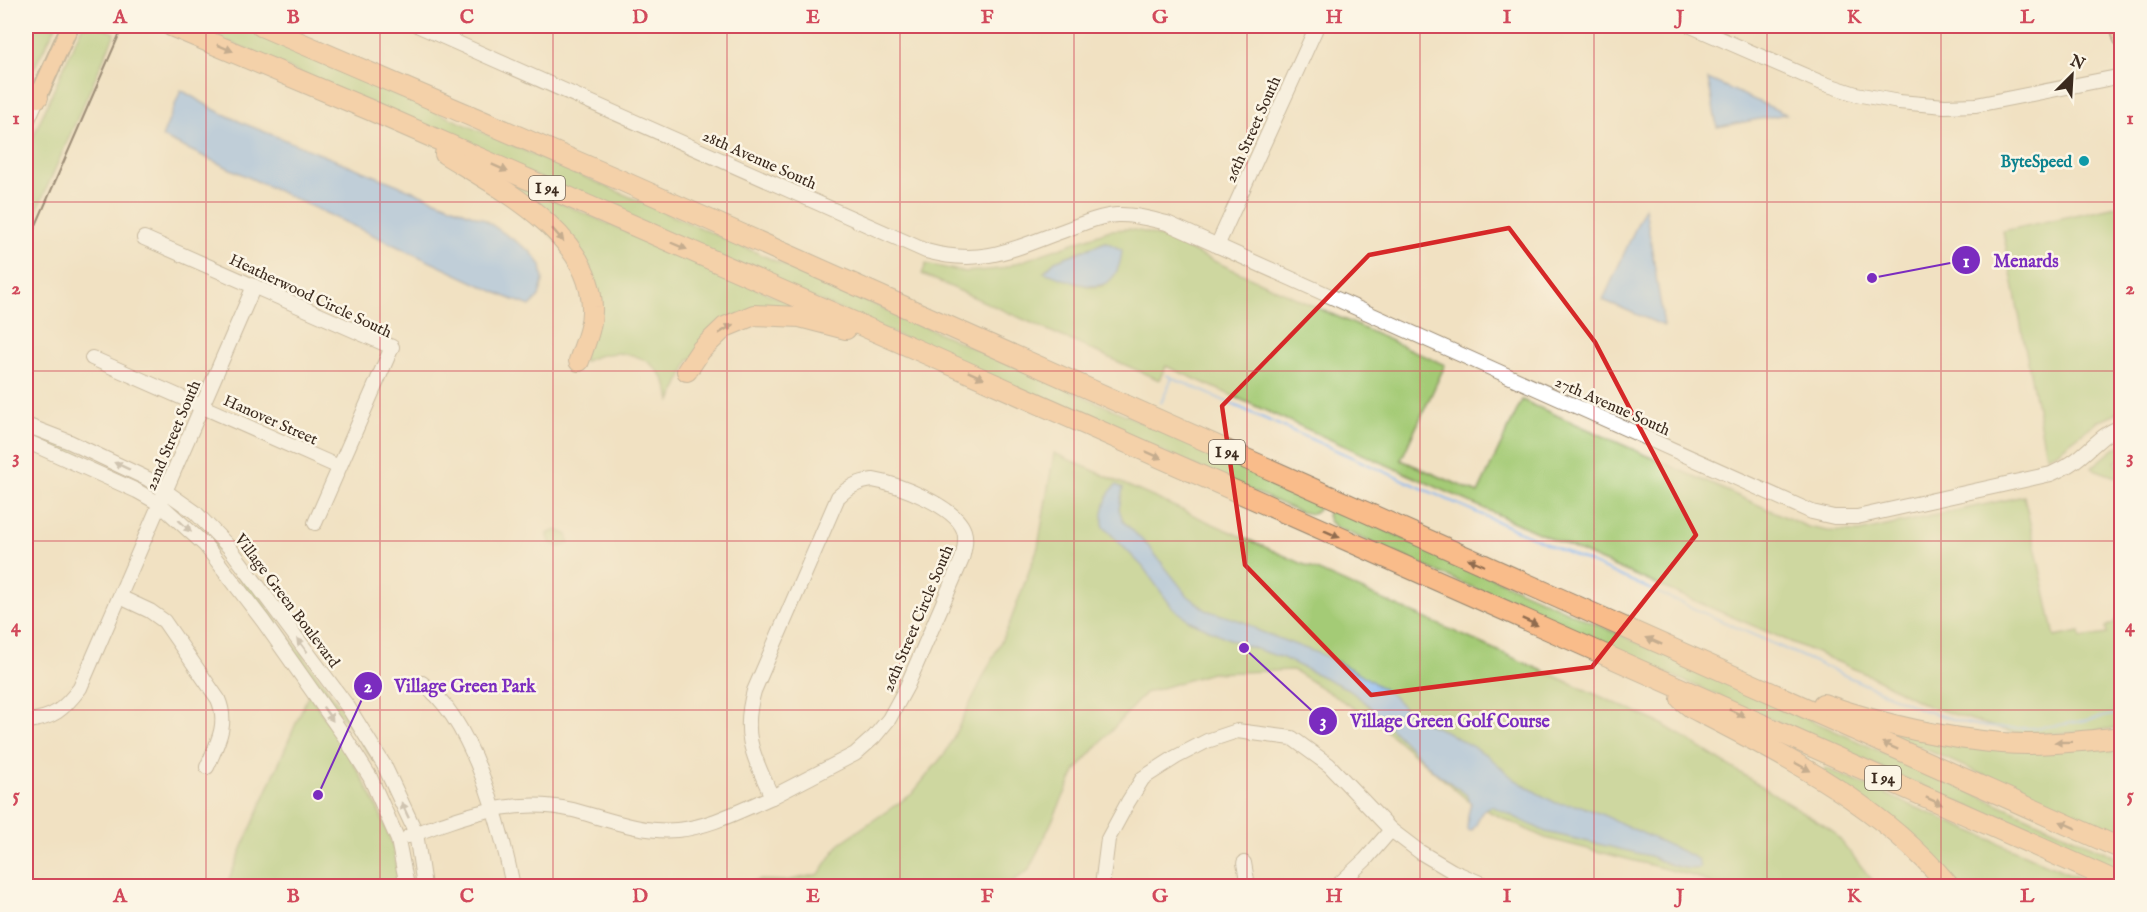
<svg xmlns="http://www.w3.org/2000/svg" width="2147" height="912" font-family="'IM FELL English',serif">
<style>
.green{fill:#a4cb76;stroke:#707a4a;stroke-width:1.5;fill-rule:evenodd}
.water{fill:#86b7f2;stroke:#607088;stroke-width:1.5}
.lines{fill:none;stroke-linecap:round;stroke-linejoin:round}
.stream{stroke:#86b7f2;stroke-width:2}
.minor-casing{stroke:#968670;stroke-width:16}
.major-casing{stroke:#968670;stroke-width:20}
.highway-casing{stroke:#968670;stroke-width:22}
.minor{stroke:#fff;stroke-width:14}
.major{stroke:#f9bc8a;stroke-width:16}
.highway{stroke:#f9bc8a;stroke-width:20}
.rail{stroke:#3b2a1e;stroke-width:2}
.oneway{fill:#906c4f}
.oneway2{fill:#a79f9a}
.marked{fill:none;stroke:#d62828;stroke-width:4.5;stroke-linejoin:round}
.grid{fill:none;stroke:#d1495b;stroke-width:1.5;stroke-opacity:0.55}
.culture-dot{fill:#0f9aa8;stroke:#fcf5e5;stroke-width:2}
.labels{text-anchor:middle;stroke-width:5;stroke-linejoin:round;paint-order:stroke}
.shield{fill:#fcf5e5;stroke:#75675a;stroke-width:1.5}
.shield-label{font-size:15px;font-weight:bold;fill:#3b2a1e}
.street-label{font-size:16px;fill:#3b2a1e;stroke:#fcf5e5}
.culture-label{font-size:16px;font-weight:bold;fill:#0d838f;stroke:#fcf5e5;text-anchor:end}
.leader{fill:none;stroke:#7b2cbf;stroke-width:2}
.callout-dot{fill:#7b2cbf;stroke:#fcf5e5;stroke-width:2}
.mark-label{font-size:18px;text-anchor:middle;font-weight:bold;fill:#fff}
.callout-label{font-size:18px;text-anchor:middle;font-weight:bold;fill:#7b2cbf;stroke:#fcf5e5;stroke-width:5;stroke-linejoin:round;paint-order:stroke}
.neatline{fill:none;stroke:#d1495b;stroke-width:2}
.grid-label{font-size:20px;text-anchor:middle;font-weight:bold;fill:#d1495b}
</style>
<rect width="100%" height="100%" fill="#fcf5e5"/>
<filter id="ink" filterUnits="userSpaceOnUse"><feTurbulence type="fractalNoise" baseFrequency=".0167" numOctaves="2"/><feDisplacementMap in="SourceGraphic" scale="12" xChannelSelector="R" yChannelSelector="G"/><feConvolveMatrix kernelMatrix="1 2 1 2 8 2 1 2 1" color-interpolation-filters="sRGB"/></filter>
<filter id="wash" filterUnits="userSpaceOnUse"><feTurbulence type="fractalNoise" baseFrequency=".008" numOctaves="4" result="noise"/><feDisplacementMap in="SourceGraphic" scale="24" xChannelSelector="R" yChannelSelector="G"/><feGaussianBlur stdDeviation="1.35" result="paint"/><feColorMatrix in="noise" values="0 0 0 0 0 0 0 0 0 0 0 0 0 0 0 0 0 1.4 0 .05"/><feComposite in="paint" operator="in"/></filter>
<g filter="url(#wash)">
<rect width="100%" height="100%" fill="#f1e1c2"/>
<g class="green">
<path d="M26 26H56L27 81 26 80Z"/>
<path d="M82 26H97L115 33 26 235V153Z"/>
<path d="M193 26H241L1310 496 1317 502 1318 510 1313 514 1300 512Z"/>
<path d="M483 169 808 311 765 308 689 360 671 401C664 355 620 343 583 362L592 275Z"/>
<path d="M2121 205V411L2098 421 2057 452 2046 456 2003 231Z"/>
<path d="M1129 229C1154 233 1173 241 1196 253L1445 365 1401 460 1478 493 1522 400 1808 527 1828 531 1859 532 2024 496 2055 637 2080 632 2081 638 2107 634 2106 627 2114 623 2121 612V727L2087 732 2038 734 2011 732 1927 706 1873 677 1597 559 1166 366 1159 380 922 274 926 264 965 272 1000 269 1110 230ZM1105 242 1121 250C1120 267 1114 274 1102 286L1091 287 1044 272 1055 261Z"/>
<path d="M26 431 54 441 123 473 78 458 26 435Z"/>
<path d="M2121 445V458L2115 462 2121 470V479L2091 468 2114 449Z"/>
<path d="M1054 453 1662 724 1833 831 1877 886H1715L1697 877 1545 838 1471 803 1375 721 1293 670 1211 673 1145 693 1076 770 1029 870 1006 886H732L760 880 785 881 819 874 840 843 912 794 946 752 1009 625 1038 547Z"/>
<path d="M1332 508 1341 510 2121 859V874L1336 527 1329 521 1327 515Z"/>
<path d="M199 528 233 560 360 734 374 761 224 558Z"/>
<path d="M556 530 567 534 569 543 561 547 550 543 547 534Z"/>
<path d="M309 693C338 740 376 792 392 845 396 858 397 873 399 886H226Z"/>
<path d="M1895 731 2121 741V836L1893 735Z"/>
<path d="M1825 768 2098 886H1957L1824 772Z"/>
</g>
<g class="water">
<path d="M1708 79 1786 114 1717 127Z"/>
<path d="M181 90 215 110 245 124 483 219 530 251 541 265 543 281 539 297 530 306 506 297 162 137Z"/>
<path d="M1645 207 1664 326 1603 300Z"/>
<path d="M1106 242 1122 250C1117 304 1078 284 1044 272L1055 261Z"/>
<path d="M1116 485 1123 488 1119 509 1123 521 1150 548 1187 595 1206 610 1244 622 1259 631 1325 656 1359 673 1392 695 1414 718 1445 731 1487 755 1514 779 1539 794 1556 803 1581 806 1603 815 1692 856 1698 860 1700 868C1684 871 1664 863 1650 856L1546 832 1492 806C1477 809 1481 823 1471 831L1467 830 1468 815 1471 803 1466 794 1434 771 1367 704 1348 689 1283 658 1238 643 1190 621 1172 607 1143 567 1104 527C1100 516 1106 493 1116 485Z"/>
</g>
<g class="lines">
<g class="stream">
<path d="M1166 375 1923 710C1941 715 1959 722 1977 725 2024 734 2076 723 2122 713"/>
<path d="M1161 403 1172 378"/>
</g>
</g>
</g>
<g filter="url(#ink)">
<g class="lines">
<defs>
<g id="minor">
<path d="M419 26 926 251C984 267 1015 248 1068 229 1084 223 1100 216 1117 215 1134 214 1150 219 1167 223L1812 512 1834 517H1857L2051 474C2062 469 2072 464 2081 456 2095 445 2104 432 2122 427"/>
<path d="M1691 26 1822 83 1856 94 1899 102 1945 106 1976 105 2122 76"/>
<path d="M26 124 38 97"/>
<path d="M144 238 392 347 315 523"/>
<path d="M1217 246 1317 26"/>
<path d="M92 358 339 467"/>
<path d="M26 425 70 442 148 479 195 512 229 547 348 707 384 765 416 833 424 886"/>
<path d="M26 441 137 491 160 504 205 545 263 621 344 736 370 777 398 840 407 886"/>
<path d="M873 480C897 484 956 506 964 531 967 540 964 550 962 559L907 686 889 719 874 737 855 754 772 797C754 757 741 736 754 691L838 497C849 487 857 482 873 480Z"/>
<path d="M120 597 150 611 164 621 218 699C229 724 217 744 207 767"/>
<path d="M422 683C473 719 501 827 513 886"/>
<path d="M26 721C53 719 64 709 80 688L254 286"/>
<path d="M409 836C462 816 515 796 573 810 607 819 641 833 677 830 710 827 741 810 772 797"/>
<path d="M1244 863 1248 886"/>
<path d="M1102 886 1108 839 1128 802 1143 778 1176 757 1207 741 1237 731 1292 738 1329 765 1391 830 1420 852 1452 871 1487 886"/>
<path d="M1337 886 1365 860 1391 830"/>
</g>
<g id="major">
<path d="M2119 26 2122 38"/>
<path d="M38 97 70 26"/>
</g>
<g id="highway">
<path d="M171 26 370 110 922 352 2122 884"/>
<path d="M261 26 620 180 2122 849"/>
<path d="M26 91 38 97"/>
<path d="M445 154C500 188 590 233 592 307 593 326 585 343 579 361"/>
<path d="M687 371 701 350 725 327 754 315 800 317 846 329"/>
<path d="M1681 699 1692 708C1785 756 1881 804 1949 886"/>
<path d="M1823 704C1881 724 1941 738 2002 743 2042 746 2082 741 2122 737"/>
</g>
</defs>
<use href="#minor" class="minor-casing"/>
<use href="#major" class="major-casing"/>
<use href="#highway" class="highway-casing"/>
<use href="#minor" class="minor"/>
<use href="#major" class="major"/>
<use href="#highway" class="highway"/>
<path class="rail" d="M26 248 123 26"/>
</g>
<defs><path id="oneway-solid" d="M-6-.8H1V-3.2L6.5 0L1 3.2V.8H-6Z" transform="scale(1.5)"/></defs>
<g class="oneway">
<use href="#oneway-solid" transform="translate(225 48) rotate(23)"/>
<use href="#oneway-solid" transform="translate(500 168) rotate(24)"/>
<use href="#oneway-solid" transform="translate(558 235) rotate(49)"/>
<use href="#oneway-solid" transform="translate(679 246) rotate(23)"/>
<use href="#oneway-solid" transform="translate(726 329) rotate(-32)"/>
<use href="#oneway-solid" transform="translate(976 375) rotate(24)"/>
<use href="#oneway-solid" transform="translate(1154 455) rotate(24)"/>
<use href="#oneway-solid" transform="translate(1332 534) rotate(24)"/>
<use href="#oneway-solid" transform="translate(1476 562) rotate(-156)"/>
<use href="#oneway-solid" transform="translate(1530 622) rotate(24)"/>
<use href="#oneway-solid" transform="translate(1654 641) rotate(-156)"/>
<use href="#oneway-solid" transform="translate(1737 713) rotate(24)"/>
<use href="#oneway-solid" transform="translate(2063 742) rotate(179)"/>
<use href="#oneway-solid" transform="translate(1890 746) rotate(-156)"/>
<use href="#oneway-solid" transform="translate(1803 767) rotate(28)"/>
<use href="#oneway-solid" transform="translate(1934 801) rotate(24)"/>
<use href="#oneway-solid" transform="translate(2068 825) rotate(-156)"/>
</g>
<g class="oneway2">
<use href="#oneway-solid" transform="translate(122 466) rotate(-155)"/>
<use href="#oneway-solid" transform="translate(185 526) rotate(43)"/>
<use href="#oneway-solid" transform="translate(302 645) rotate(-127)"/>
<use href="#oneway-solid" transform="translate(328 714) rotate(55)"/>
<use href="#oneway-solid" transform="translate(405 810) rotate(-115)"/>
</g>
</g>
<path d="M0 0H2147V912H0ZM1509 228 1595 342 1696 535 1592 667 1371 695 1245 565 1222 406 1369 255Z" fill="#f1e1c2" fill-opacity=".55" fill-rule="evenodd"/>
<path class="marked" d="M1509 228 1595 342 1696 535 1592 667 1371 695 1245 565 1222 406 1369 255Z"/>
<path class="grid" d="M206 26V886M380 26V886M553 26V886M727 26V886M900 26V886M1074 26V886M1247 26V886M1420 26V886M1594 26V886M1767 26V886M1941 26V886M26 202H2122M26 371H2122M26 541H2122M26 710H2122"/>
<circle class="culture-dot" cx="2084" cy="161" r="6"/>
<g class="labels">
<g class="shield">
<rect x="529" y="176" width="36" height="24" rx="4.5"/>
<rect x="1209" y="440" width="36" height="24" rx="4.5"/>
<rect x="1865" y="766" width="36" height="24" rx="4.5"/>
</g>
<g class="shield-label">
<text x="547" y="193">I 94</text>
<text x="1227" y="457">I 94</text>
<text x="1883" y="783">I 94</text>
</g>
<g class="street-label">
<text transform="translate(1252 129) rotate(-66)" y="6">26th Street South</text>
<text transform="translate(760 159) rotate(24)" y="6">28th Avenue South</text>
<text transform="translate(311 295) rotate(25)" y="6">Heatherwood Circle South</text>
<text transform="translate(1613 405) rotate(24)" y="6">27th Avenue South</text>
<text transform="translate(271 419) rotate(24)" y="6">Hanover Street</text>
<text transform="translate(172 435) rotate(-67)" y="6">22nd Street South</text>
<text transform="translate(288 600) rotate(53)" y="6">Village Green Boulevard</text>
<text transform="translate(917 618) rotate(-67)" y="6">26th Street Circle South</text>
</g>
<g class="culture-label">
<text x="2072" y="167">ByteSpeed</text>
</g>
</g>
<path class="leader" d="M1872 278L1966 260M318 795L368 686M1244 648L1323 721"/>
<g class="callout-dot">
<circle cx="1872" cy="278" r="6"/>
<circle cx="318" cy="795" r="6"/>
<circle cx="1244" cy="648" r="6"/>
<circle cx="1966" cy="260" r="15"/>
<circle cx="368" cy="686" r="15"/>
<circle cx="1323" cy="721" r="15"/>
</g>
<g class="mark-label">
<text x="1966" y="267">1</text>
<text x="368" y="692">2</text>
<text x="1323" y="727">3</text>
</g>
<g class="callout-label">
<text x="2026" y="267">Menards</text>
<text x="465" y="692">Village Green Park</text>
<text x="1450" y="727">Village Green Golf Course</text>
</g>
<rect width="2147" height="912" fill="none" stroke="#fcf5e5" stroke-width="66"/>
<g transform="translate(2072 75) rotate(24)" stroke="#fcf5e5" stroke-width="4.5" paint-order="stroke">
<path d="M0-4.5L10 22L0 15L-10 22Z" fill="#3b2a1e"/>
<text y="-9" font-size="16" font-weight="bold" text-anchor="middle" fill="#3b2a1e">N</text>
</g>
<rect x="33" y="33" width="2081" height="846" class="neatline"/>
<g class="grid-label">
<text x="120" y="23">A</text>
<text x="293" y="23">B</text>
<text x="467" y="23">C</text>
<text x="640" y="23">D</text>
<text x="813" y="23">E</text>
<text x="987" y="23">F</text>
<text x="1160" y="23">G</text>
<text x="1334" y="23">H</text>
<text x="1507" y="23">I</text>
<text x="1680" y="23">J</text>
<text x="1854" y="23">K</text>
<text x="2027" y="23">L</text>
<text x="16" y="124">1</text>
<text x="2130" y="124">1</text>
<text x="16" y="294">2</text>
<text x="2130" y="294">2</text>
<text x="16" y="463">3</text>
<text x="2130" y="463">3</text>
<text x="16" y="632">4</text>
<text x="2130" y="632">4</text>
<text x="16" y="801">5</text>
<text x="2130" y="801">5</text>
<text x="120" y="902">A</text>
<text x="293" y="902">B</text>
<text x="467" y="902">C</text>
<text x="640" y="902">D</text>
<text x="813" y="902">E</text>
<text x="987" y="902">F</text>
<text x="1160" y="902">G</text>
<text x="1334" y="902">H</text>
<text x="1507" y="902">I</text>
<text x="1680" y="902">J</text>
<text x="1854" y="902">K</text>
<text x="2027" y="902">L</text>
</g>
</svg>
